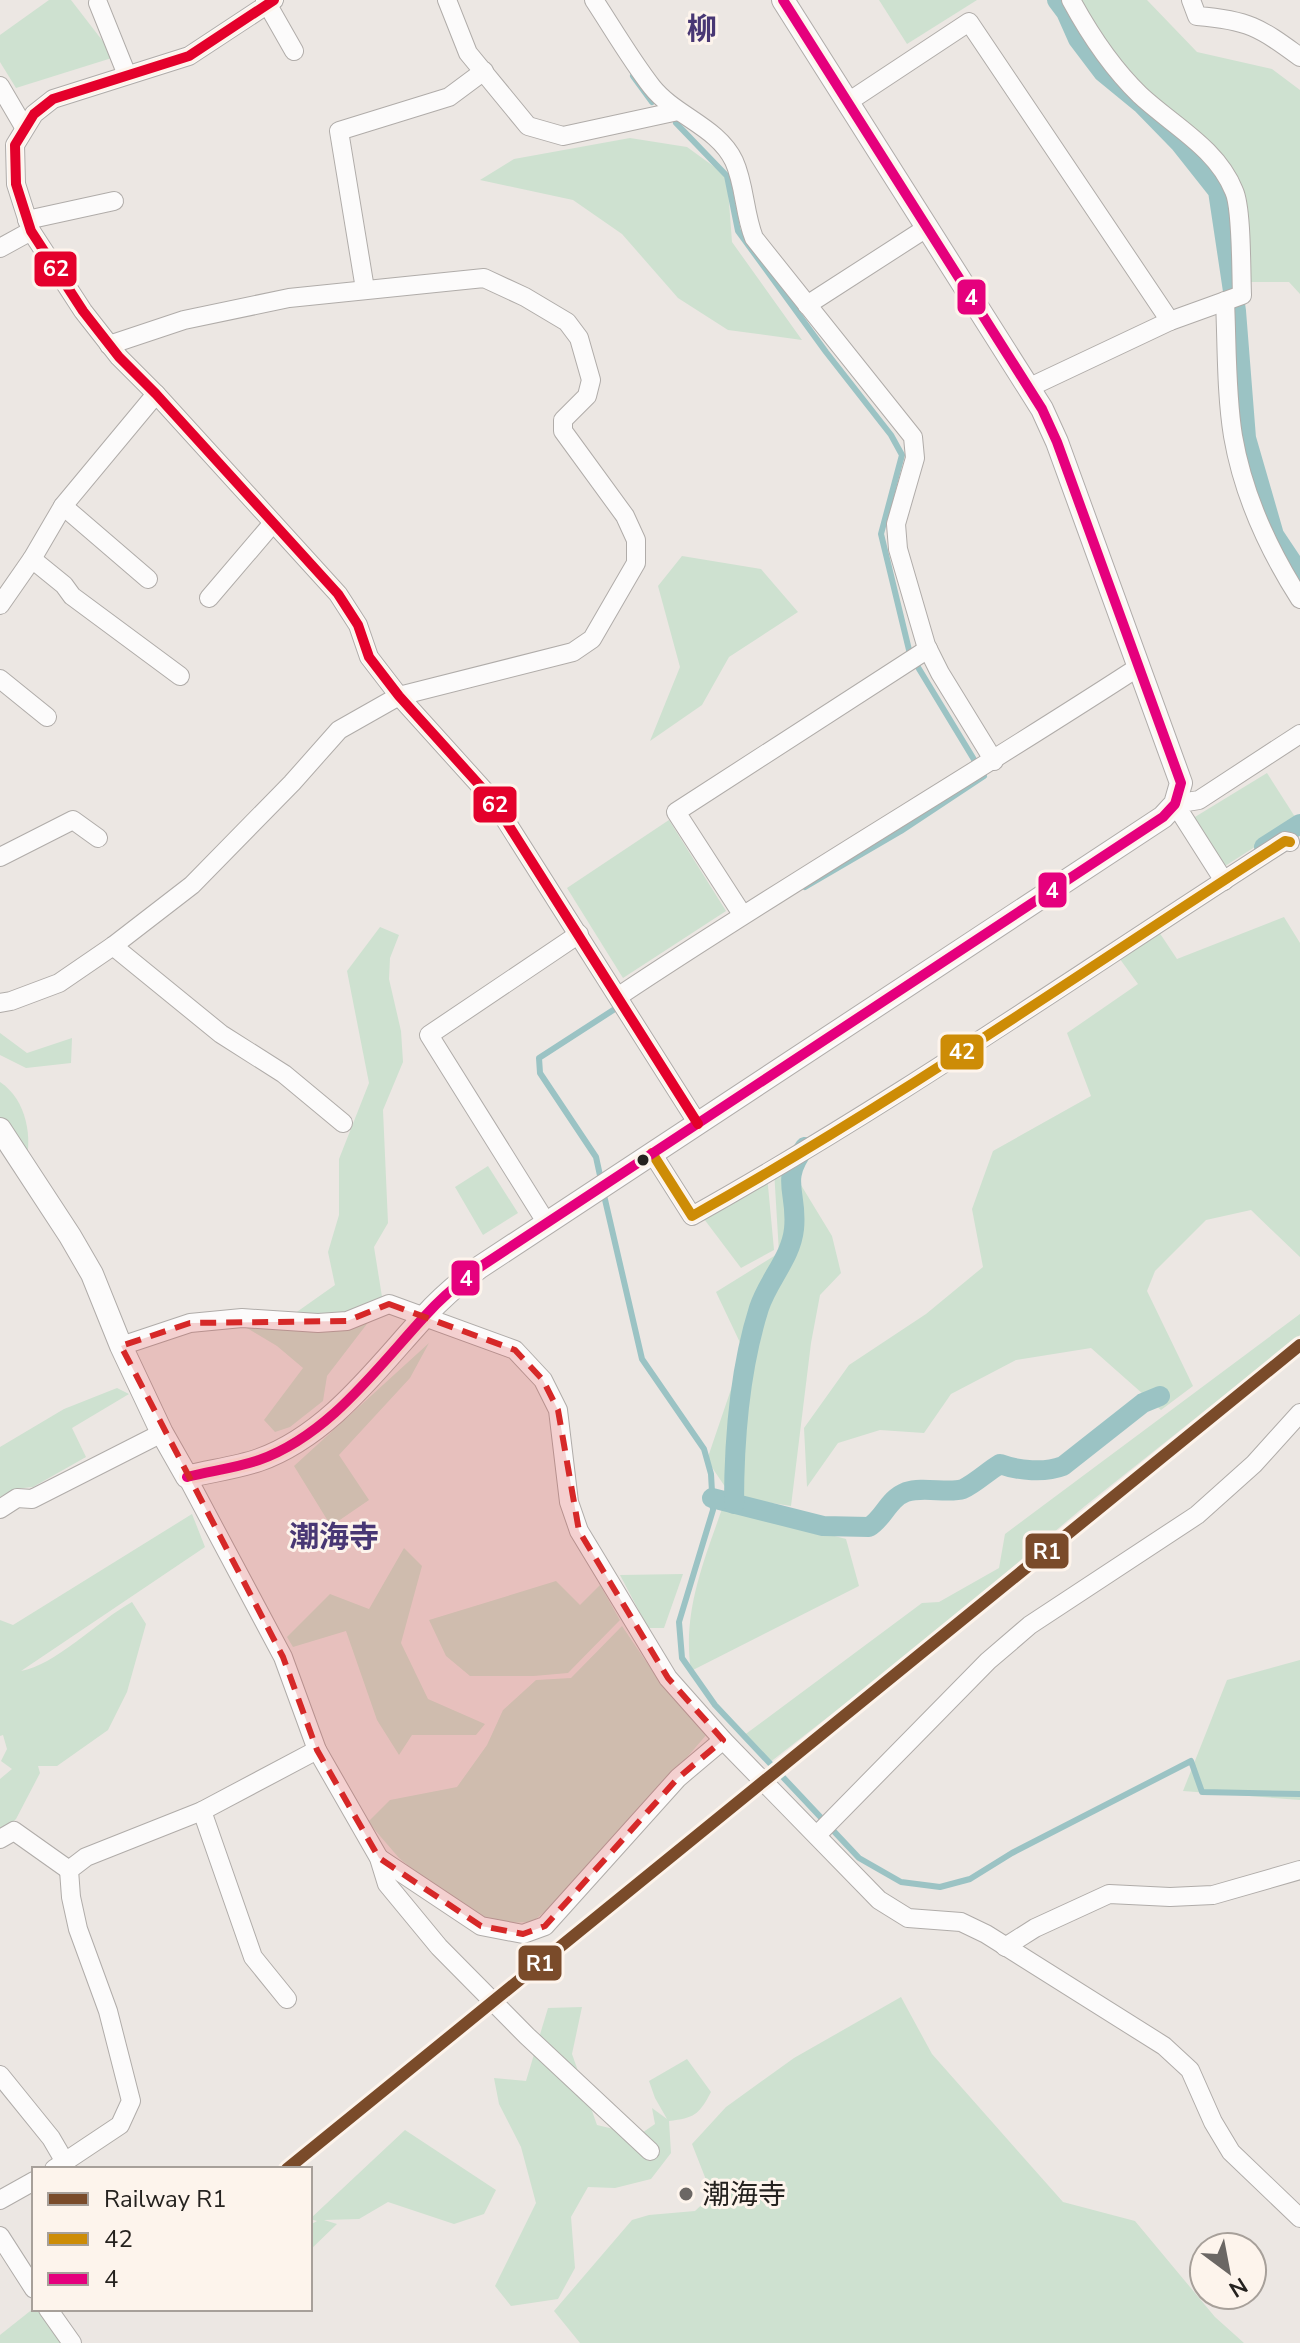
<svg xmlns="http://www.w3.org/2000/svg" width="1300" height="2343" font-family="'Nunito Sans','Noto Sans JP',sans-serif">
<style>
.green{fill:#cee1d0}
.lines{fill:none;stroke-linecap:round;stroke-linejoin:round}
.stream{stroke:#9bc3c4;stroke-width:6}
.canal{stroke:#9bc3c4;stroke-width:20}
.minor-casing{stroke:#b0aca9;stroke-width:20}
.tertiary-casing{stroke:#b0aca9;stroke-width:24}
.minor{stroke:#fcfbfb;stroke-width:18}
.tertiary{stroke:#fcfbfb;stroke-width:22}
.bus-1-casing{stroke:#fdf4ec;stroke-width:16}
.bus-2-casing{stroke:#fdf4ec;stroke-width:16}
.bus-3-casing{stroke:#fdf4ec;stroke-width:16}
.bus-1{stroke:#cd8c06;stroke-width:10}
.bus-2{stroke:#e5007d;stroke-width:10}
.bus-3{stroke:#e4002b;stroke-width:10}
.rail-1-casing{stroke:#fdf4ec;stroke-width:18}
.rail-1{stroke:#7a4b2a;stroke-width:12}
.marked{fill:#d62828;fill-opacity:0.2;stroke:#d62828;stroke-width:6;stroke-dasharray:16 10;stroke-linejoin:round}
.bus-dot{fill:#25221f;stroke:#fdf4ec;stroke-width:3}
.poi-dot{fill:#6b6764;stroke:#fdf4ec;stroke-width:3}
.labels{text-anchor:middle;stroke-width:6;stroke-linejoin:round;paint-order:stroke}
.poi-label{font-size:28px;fill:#25221f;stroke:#fdf4ec;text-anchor:start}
.neighbourhood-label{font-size:30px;font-weight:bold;fill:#483774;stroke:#fdf4ec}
.line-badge{stroke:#fdf4ec;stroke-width:3}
.badge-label{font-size:22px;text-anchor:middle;font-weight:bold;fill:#fff}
</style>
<rect width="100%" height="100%" fill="#ece7e3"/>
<g class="green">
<path d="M49 0H71L115 57 16 88 0 62V35Z"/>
<path d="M879 0H977L907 44Z"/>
<path d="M1068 0H1147L1197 52 1272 69 1300 90V294L1289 282H1242L1227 177 1122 77Z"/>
<path d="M630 138 687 147 727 176 732 242 802 340 728 330 678 298 622 234 573 200 480 180 514 159Z"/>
<path d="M682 556 761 569 798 612 729 657 702 705 650 741 680 667 658 586Z"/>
<path d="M1267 773 1297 820 1222 868 1190 820Z"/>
<path d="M669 820 726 911 623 978 567 888Z"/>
<path d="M1284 917 1300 943V1257L1251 1210 1206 1220 1155 1271 1147 1291 1193 1386 1161 1410 1091 1348 1016 1360 951 1394 924 1433 880 1430 838 1443 807 1487 804 1428 849 1365 926 1314 983 1267 972 1209 993 1151 1091 1096 1067 1033 1138 984 1117 955 1155 926 1177 959Z"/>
<path d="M380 927 399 935 390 958 389 979 401 1031 403 1062 383 1110 388 1223 374 1247 383 1303 327 1376 323 1401 290 1427 275 1432 264 1420 303 1368 277 1346 247 1328 284 1321 335 1285 328 1252 339 1215V1159L369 1083 347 971Z"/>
<path d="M0 1033 27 1053 72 1038 71 1063 26 1068 0 1055Z"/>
<path d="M0 1082C27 1100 33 1138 25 1167L0 1144Z"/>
<path d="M787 1162 832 1236 841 1273 820 1295 811 1343 791 1506 732 1497 707 1460 744 1351 716 1292 779 1253 774 1170Z"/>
<path d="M488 1166 518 1213 483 1235 455 1187Z"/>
<path d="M767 1175 774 1250 741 1268 701 1215Z"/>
<path d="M1300 1314V1335L1085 1506 914 1650 769 1763 743 1736 922 1603 939 1602 999 1568 1005 1534Z"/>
<path d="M429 1343 410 1378 339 1455 369 1500 331 1526 294 1466Z"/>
<path d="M117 1388 129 1394 72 1428 86 1457 33 1487 14 1489 0 1497V1447L64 1409Z"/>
<path d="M723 1506 846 1539 859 1586 691 1671C682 1612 704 1561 723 1506Z"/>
<path d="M192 1514 205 1547 21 1671C54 1666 99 1620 132 1602L146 1624 127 1692 108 1730 57 1766H38L40 1773 16 1819 0 1833V1779L12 1769 1 1761 7 1749 3 1735 0 1736V1620L13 1625Z"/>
<path d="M404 1548 422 1566 401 1643 428 1699 485 1724 476 1735H412L399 1755 377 1720 346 1631 293 1647 287 1637 330 1594 369 1609Z"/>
<path d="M683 1574 664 1628H648L620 1575Z"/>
<path d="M556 1581 580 1605 600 1585 620 1620 568 1673 534 1676H470L446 1656 429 1620Z"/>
<path d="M622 1626 654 1673 708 1733 573 1889 532 1922 495 1923 445 1897 399 1858 368 1822 390 1800 457 1787 487 1745 503 1710 536 1680 571 1678Z"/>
<path d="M1300 1660V1800L1183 1791 1227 1680Z"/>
<path d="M901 1997 932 2054 1063 2202 1135 2221 1215 2317 1244 2343H580L554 2311 632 2220 649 2215 695 2211 712 2195 692 2144 726 2107 794 2058Z"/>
<path d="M582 2007 572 2054 597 2125 639 2135 655 2124 652 2108 667 2119 655 2098 649 2081 687 2059 711 2092C699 2115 694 2118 669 2121L671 2153 651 2179 615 2188 588 2187 571 2217 575 2268 558 2299 511 2306 495 2286 536 2203 521 2147 499 2104 494 2078 526 2081 548 2008Z"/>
<path d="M405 2130 496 2190 484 2214 454 2224 388 2202 359 2219 324 2220 337 2224 310 2250V2225L317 2221 310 2219Z"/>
<path d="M34 2308 37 2309 61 2343H0V2335Z"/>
</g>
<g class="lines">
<g class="stream">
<path d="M633 76 652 102"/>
<path d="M676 123 727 176 738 231 826 352 891 435 902 455 881 534 910 654 984 776 901 831 805 887"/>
<path d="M601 1180 596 1157 540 1073 539 1058 621 1005"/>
<path d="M603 1191 642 1359 704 1449 711 1474 713 1510 679 1622 682 1658 715 1705 859 1858 901 1882 940 1887 970 1879 1012 1853 1191 1761 1202 1792 1300 1794"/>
</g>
<g class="canal">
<path d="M1057 0 1066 12 1078 39 1103 72 1142 104 1180 143 1218 191 1236 311 1246 438 1274 535 1300 574"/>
<path d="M1264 847 1300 824"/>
<path d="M712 1498 823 1526 869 1527C884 1518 888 1499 906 1492 924 1486 948 1494 963 1489 976 1483 988 1471 1000 1464 1019 1471 1045 1473 1063 1466L1143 1403 1160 1396"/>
<path d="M734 1504C734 1441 740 1368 759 1308 768 1280 791 1258 794 1229 798 1191 779 1182 805 1147"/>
</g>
<defs>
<g id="minor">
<path d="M265 0 294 51"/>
<path d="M274 0 189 56 53 99 34 114 15 145 16 184 31 231 83 311 119 357 156 394 338 594 358 625 369 657 399 696 492 799 698 1124"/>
<path d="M447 0 468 53 528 126 563 136 678 111"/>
<path d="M594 0C613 29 631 60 652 87 675 116 718 127 734 161 745 185 744 213 754 238L913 437 915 458 896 524 898 549 926 645 940 673 994 761"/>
<path d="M1191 0 1197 16C1248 20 1259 27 1300 57"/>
<path d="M98 3 127 75"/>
<path d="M0 86 24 127"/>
<path d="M848 102 969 22 1170 321"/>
<path d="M27 220 114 201"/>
<path d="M0 248 31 231"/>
<path d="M365 289 339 131 449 97 484 71"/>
<path d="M1225 301C1227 344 1226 393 1233 436 1243 494 1268 549 1300 599"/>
<path d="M807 305 928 227"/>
<path d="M1028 388 1170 321 1242 295C1241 273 1242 208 1234 191 1217 148 1172 125 1140 95 1111 67 1090 35 1071 0"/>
<path d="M63 506 148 579"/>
<path d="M32 559 64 585 72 596 180 676"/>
<path d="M209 598 273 523"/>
<path d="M0 605 32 559 63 506 156 394"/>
<path d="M0 679 47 717"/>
<path d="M0 857 73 820 98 838"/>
<path d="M1224 881 1175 804 1199 800 1300 734"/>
<path d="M742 914 676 812 928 649"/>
<path d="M113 946 221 1034 284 1074 343 1123"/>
<path d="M619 996C790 882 968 778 1140 666"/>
<path d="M0 1003 11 1001 59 983 113 946 192 885 292 783 339 730 399 696 573 652 592 639 636 563V540L625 516 563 431V420L587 396 591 380 579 338 567 322 525 297 484 278 289 298 184 320 109 345"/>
<path d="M652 1153 692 1216C896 1102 1088 967 1285 841L1290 842"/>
<path d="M546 1222 429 1035 579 934"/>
<path d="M121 1346 190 1323 242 1318 318 1323 347 1321 389 1304 515 1350 543 1380 558 1410 569 1502 579 1531 668 1678 723 1740 879 1900 908 1918 961 1922 986 1934 1164 2046 1190 2070 1213 2122 1231 2152 1300 2218"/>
<path d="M187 1477 283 1657 317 1750 379 1858 387 1884 439 1947 527 2036 650 2151"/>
<path d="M0 1509 17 1498 32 1499 162 1433"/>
<path d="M202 1811 253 1957 287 1999"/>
<path d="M817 1835 988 1661 1030 1625 1197 1515 1254 1464 1300 1413"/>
<path d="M0 1839 14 1831 69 1870"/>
<path d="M379 1858 481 1926 523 1934 545 1926 678 1778 723 1740"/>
<path d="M1005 1947 1035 1928 1109 1894 1170 1897 1213 1895 1300 1870"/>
<path d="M0 2075 51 2138 65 2162"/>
<path d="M54 2169 120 2125 131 2101 108 2011 78 1929 71 1897 69 1870 86 1857 202 1811 317 1750"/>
<path d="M0 2200 34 2181"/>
<path d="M0 2236 34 2289"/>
<path d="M48 2309 72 2343"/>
</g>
<path id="tertiary" d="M0 1129 70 1236 92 1274 121 1346 162 1433 187 1477C210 1471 236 1468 259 1460 329 1435 376 1369 425 1316 441 1298 460 1282 480 1267L1163 817 1175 804 1181 783 1057 442 1042 409 783 0"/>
</defs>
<use href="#minor" class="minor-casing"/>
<use href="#tertiary" class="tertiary-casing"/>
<use href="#minor" class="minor"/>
<use href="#tertiary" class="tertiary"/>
<defs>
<path id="bus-1" d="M652 1153 692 1216C896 1102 1088 967 1285 841L1290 842"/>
<path id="bus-2" d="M187 1477C210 1471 236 1468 259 1460 329 1435 376 1369 425 1316 441 1298 460 1282 480 1267L1163 817 1175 804 1181 783 1057 442 1042 409 783 0"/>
<path id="bus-3" d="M274 0 189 56 53 99 34 114 15 145 16 184 31 231 83 311 119 357 156 394 338 594 358 625 369 657 399 696 492 799 698 1124"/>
</defs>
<use href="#bus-1" class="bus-1-casing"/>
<use href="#bus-2" class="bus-2-casing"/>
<use href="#bus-3" class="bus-3-casing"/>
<use href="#bus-1" class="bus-1"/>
<use href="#bus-2" class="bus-2"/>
<use href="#bus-3" class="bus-3"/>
<defs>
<path id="rail-1" d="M287 2169 1300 1345"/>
</defs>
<use href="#rail-1" class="rail-1-casing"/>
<use href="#rail-1" class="rail-1"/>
</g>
<path class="marked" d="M389 1304 515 1350 543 1380 558 1410 579 1531 668 1678 723 1740 678 1778 545 1926 523 1934 481 1926 379 1858 317 1750 283 1657 121 1346 190 1323 347 1321Z"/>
<circle class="bus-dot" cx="643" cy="1160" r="7"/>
<circle class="poi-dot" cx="686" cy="2194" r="8"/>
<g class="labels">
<g class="poi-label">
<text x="702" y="2204">潮海寺</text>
</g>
<g class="neighbourhood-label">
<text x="702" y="39">柳</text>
<text x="334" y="1547">潮海寺</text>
</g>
</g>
<g class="line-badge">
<rect x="33" y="250" width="45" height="38" rx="8" fill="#e4002b"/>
<rect x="956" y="278" width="31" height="38" rx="8" fill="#e5007d"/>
<rect x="472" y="785" width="46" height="39" rx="8" fill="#e4002b"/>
<rect x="1037" y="871" width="31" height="38" rx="8" fill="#e5007d"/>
<rect x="939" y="1033" width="46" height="38" rx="8" fill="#cd8c06"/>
<rect x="450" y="1259" width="31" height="38" rx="8" fill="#e5007d"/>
<rect x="1024" y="1532" width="46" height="38" rx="8" fill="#7a4b2a"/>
<rect x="517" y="1944" width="46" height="38" rx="8" fill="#7a4b2a"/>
</g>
<g class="badge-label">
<text x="56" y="276">62</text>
<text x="971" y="305">4</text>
<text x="495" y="812">62</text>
<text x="1052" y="898">4</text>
<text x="962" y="1059">42</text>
<text x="466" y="1286">4</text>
<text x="1047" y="1559">R1</text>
<text x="540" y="1971">R1</text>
</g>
<rect x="32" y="2167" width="280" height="144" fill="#fdf4ec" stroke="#a7a09a" stroke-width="2"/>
<rect x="48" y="2193" width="40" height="12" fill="#7a4b2a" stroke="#a7a09a" stroke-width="2"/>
<text x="104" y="2207" font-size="24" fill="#25221f">Railway R1</text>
<rect x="48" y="2233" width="40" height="12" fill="#cd8c06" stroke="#a7a09a" stroke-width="2"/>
<text x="104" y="2247" font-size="24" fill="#25221f">42</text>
<rect x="48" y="2273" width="40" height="12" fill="#e5007d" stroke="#a7a09a" stroke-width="2"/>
<text x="104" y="2287" font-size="24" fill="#25221f">4</text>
<g transform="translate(1228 2271) rotate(148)"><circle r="38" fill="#fdf4ec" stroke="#a7a09a" stroke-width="2"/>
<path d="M0-6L14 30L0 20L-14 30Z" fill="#6b6764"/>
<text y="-12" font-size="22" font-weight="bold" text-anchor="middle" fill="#25221f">N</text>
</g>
</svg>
